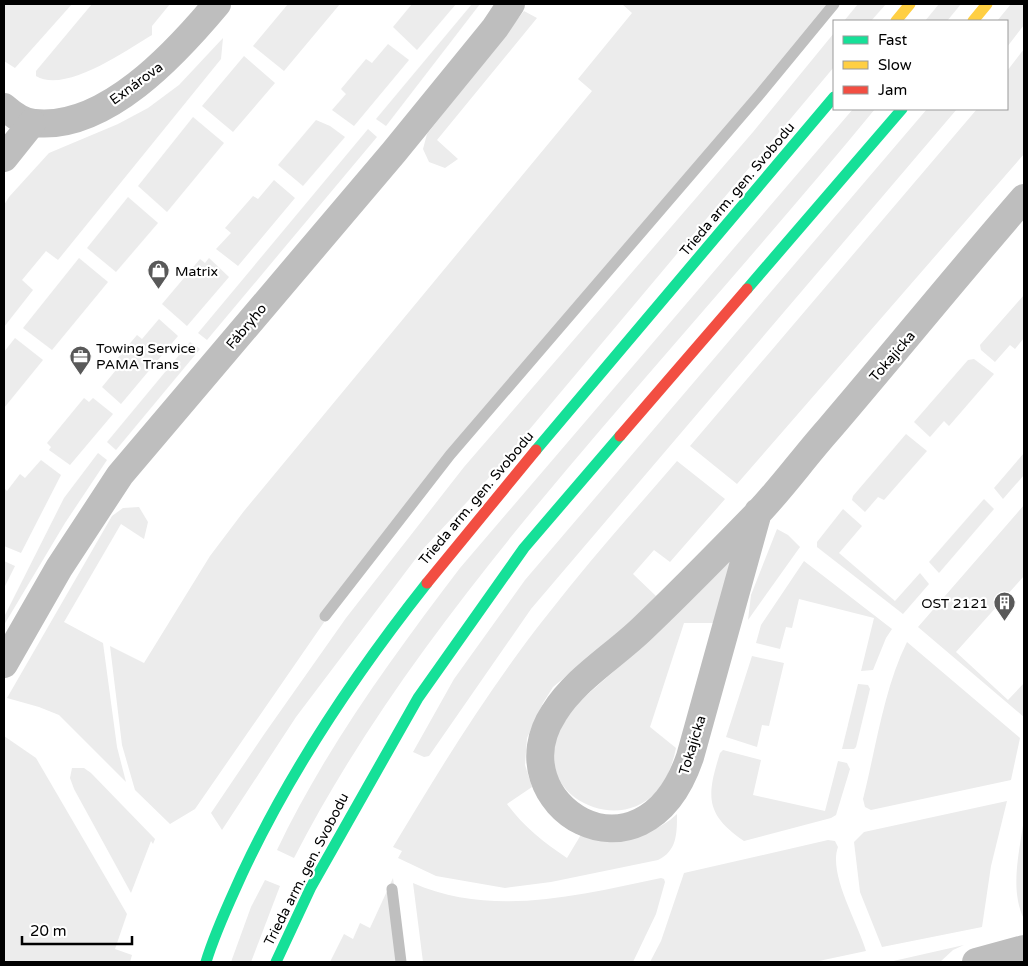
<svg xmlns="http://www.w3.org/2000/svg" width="1028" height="966" font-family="'Varela Round',sans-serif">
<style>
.green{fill:#ececec}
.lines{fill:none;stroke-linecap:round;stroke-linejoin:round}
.stream{stroke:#bfbfbf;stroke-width:11}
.street{stroke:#bebebe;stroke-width:28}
.fast{stroke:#16e098;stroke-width:11}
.slow{stroke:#ffcf43;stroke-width:11}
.jam{stroke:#f24e42;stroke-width:11}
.labels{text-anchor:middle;stroke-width:4.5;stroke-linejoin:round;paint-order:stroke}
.street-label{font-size:14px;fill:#000;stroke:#fff}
.poi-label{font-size:14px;fill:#000;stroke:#fff;text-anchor:start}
</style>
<rect width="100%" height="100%" fill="#fff"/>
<g class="green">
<path d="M4 4H72L15 68 4 61Z"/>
<path d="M92 4H170L152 26V35C127 50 65 94 36 76V71Z"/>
<path d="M288 4H340L284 71 253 46Z"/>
<path d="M412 4H456L417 50 393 27Z"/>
<path d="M472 4H480L386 126 376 119Z"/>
<path d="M622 4H831L758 92 448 452 323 615 327 618 195 809 170 824 135 790 122 745 110 646 144 663 210 556 244 511 592 91 578 79 632 13Z"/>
<path d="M858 4H886L871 21H844Z"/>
<path d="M939 4H961L947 21H925Z"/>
<path d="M1011 4H1024V25L1007 47V21H997Z"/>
<path d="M524 11 537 18 437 140 458 159 445 168 429 162 423 149 427 134Z"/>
<path d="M834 33V67L481 487 423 549 296 717 222 830 211 813 265 733 346 618 464 467 753 132Z"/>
<path d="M223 38 221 59 58 260 46 251 22 280 33 290 4 327V205L9 197 49 153 118 124 148 108 179 85Z"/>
<path d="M388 44 409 60 354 126 332 110 346 94 341 89 366 59 372 63Z"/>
<path d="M1024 49V154L737 484 690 446 977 109H1007V71Z"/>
<path d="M244 56 275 83 233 132 202 106Z"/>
<path d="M853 109H875C786 217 693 322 602 428 489 560 374 702 294 858L277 850C325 749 393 656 460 568Z"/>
<path d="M927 109H957L531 609 429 756 424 757 413 752 454 679 525 580Z"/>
<path d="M193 117 224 143 167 212 138 186Z"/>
<path d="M316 120 330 126 345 137 303 186 278 165Z"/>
<path d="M368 129 377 137 207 340 198 333Z"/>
<path d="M274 180 295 198 238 266 216 249 231 233 225 228 253 196 258 199Z"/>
<path d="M128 197 158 223 116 272 87 248Z"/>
<path d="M79 258 108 282 52 350 23 328Z"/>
<path d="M209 258 229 277 187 326 162 304 200 259 205 263Z"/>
<path d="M1024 295V338L1015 349 1010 345 995 362 981 350 980 345Z"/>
<path d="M159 319 178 336 121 404 102 387 116 370 111 366 137 335 142 339Z"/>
<path d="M15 338 43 360 4 408V352Z"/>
<path d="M190 342 200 349 116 450 107 442Z"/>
<path d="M974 359 994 374 949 426 944 421 930 437 914 422 968 360Z"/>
<path d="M84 398 89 402 93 398 113 414 70 465 49 450 51 447 47 443Z"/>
<path d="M906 434 927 451 884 500 878 497 865 512 852 500 853 496Z"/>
<path d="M98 453 107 460 65 523 4 625V617L64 498Z"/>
<path d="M1024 453V475L1003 499 994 488Z"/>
<path d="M41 460 61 475 21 553 4 546V488L7 491 20 474 25 478Z"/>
<path d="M677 461 725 499 670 562 654 550 633 574 656 596 624 628 553 687 543 703 527 738 525 765 532 787 507 804C524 827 543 842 567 858L582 833C617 840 649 840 677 814 677 834 677 851 658 860L551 882 505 888 436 876 398 858 402 851 393 847C441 767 490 687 548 614 589 561 634 511 677 461Z"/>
<path d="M984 499 994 509 939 573 929 562Z"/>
<path d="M1024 505V576L956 652 1008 700 1024 683V717L918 627Z"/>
<path d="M139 507 148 522 144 539 121 524 64 622 103 643 117 747 126 782 59 715 39 707 7 698 112 516 123 508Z"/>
<path d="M843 509 862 526 839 553 895 601 920 573 929 584 903 614 817 547V542Z"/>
<path d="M777 529 788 535 800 547 748 620 751 595Z"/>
<path d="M733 558 714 623H684L650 727 676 748C673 764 666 782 655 793 621 830 551 804 553 753 554 734 568 716 579 702L655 635Z"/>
<path d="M4 561 15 566 4 588Z"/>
<path d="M804 561 892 629 886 638 873 670 861 671 874 618 799 599 792 628 786 627 780 649 756 643 761 625Z"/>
<path d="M907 642 1020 738 1011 780 871 810 865 807 863 799C876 748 884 688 907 642Z"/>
<path d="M752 656 784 663 769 726 762 725 757 747 726 737Z"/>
<path d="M858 684 868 685 870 689 856 747 854 749H842Z"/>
<path d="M4 736 36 758 127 914 115 949 132 955 130 962H4Z"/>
<path d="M723 750 761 760 753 795 825 811 838 761 847 763 850 769 836 815 831 818 744 841C704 814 707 795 720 753Z"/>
<path d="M72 768H84L91 773 155 839 153 844 151 841 131 893 74 789 70 778Z"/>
<path d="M1007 801 991 866 982 927 882 947 860 892 854 842 864 832Z"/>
<path d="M1024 818V919C1009 889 1020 850 1024 818Z"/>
<path d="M828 840 835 841 838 847C828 874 858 923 866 951L814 962H650L661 941 684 873Z"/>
<path d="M393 878 404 962H330L344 934 353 939 360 923 370 928Z"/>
<path d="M661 878 664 879 665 882 656 914 633 962H423L413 883C493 918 579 895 661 878Z"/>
<path d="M265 880 280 886 251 962H231L251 907Z"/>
<path d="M964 945 953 950 940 962H889Z"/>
</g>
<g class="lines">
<g class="stream">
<path d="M325 616 450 455 760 94 834 4"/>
<path d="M392 889 401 962"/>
</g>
<g class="street">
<path d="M4 107C12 114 23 122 34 123 105 131 176 53 217 4"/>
<path d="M4 158 32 123"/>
<path d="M758 512 690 757C642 897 495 803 554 713 575 679 614 656 642 629 681 592 719 553 756 515 782 488 804 457 829 429 894 353 958 274 1024 198"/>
<path d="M4 664 59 568 120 475 394 152 495 28 511 4"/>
<path d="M976 962 1024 949"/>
</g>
<g class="fast">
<path d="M747 289 902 109"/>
<path d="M536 450 834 97"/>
<path d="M206 962C215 932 229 903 242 874 291 769 355 674 427 583"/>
<path d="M276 962 311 887 418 698 524 548 620 436"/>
</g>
<g class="slow">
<path d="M896 21 910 4"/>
<path d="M973 21 987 4"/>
</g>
<g class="jam">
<path d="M620 436 747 289"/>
<path d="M427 583 536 450"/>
</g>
</g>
<defs>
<symbol id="shop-pin" viewBox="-11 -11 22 30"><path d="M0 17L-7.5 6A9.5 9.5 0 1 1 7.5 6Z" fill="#595959" stroke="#fff"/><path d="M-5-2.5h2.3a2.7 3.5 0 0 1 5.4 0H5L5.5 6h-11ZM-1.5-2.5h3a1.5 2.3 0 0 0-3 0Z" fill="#fff"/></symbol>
<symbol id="office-pin" viewBox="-11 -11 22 30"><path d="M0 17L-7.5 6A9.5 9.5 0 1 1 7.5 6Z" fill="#595959" stroke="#fff"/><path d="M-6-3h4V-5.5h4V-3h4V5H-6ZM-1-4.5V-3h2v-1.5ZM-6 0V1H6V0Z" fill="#fff"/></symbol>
<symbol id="building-pin" viewBox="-11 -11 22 30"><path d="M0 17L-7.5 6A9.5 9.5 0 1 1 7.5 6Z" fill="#595959" stroke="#fff"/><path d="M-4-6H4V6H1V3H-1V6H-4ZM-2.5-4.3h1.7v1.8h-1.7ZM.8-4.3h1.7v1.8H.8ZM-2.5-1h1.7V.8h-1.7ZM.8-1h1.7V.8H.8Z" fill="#fff"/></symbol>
</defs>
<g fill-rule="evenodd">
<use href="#shop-pin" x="146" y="258" width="25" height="34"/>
<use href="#office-pin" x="68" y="344" width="25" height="34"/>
<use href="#building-pin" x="992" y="590" width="25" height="34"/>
</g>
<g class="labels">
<g class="street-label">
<text transform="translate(136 83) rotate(-36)" y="5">Exnárova</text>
<text transform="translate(737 189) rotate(-50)" y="5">Trieda arm. gen. Svobodu</text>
<text transform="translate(246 326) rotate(-50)" y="5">Fábryho</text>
<text transform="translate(892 356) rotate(-49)" y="5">Tokajícka</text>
<text transform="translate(476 498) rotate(-50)" y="5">Trieda arm. gen. Svobodu</text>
<text transform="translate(692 745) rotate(-73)" y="5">Tokajícka</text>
<text transform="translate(306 869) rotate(-63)" y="5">Trieda arm. gen. Svobodu</text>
</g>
<g class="poi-label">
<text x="175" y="276">Matrix</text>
<text x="96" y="353">Towing Service<tspan x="96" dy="16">PAMA Trans</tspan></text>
<text x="988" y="608" text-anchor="end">OST 2121</text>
</g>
</g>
<rect width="1028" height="966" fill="none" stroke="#000000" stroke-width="10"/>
<rect x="833" y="20" width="175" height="90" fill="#ffffff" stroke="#999999"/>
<rect x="843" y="36" width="25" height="8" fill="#16e098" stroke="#999999"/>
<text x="878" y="45" font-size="15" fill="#000000">Fast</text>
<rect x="843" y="61" width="25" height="8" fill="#ffcf43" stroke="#999999"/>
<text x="878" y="70" font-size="15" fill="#000000">Slow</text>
<rect x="843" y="86" width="25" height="8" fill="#f24e42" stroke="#999999"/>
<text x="878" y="95" font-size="15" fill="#000000">Jam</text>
<path d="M22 936v8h110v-8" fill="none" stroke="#000000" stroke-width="2.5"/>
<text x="30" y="936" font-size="15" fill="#000000" stroke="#ffffff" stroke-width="4" paint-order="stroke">20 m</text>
</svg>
